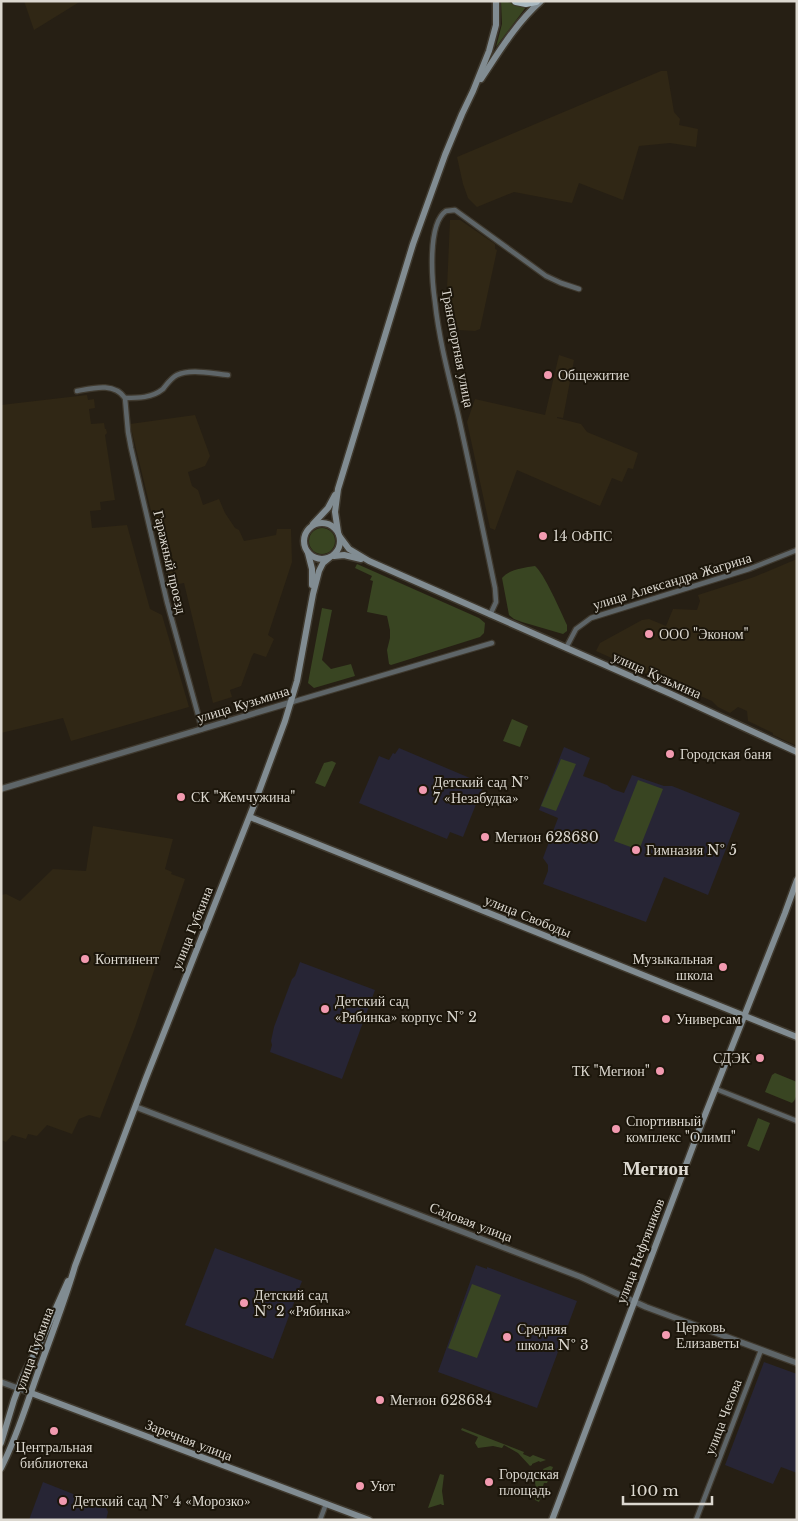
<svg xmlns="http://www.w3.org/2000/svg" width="798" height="1521" font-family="'Libre Baskerville',serif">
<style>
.built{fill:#302715}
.education{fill:#272535}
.green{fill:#394522}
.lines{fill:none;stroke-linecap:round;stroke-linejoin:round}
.minor-casing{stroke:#3f392e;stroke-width:7}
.tertiary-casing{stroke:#3f392e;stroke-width:8}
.secondary-casing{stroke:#3f392e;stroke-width:9}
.trunk-casing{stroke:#3f392e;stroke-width:10}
.minor{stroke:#5e6568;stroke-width:4.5}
.tertiary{stroke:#5e6568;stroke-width:5.5}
.secondary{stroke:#818c92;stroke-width:6}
.trunk{stroke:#a8b8c0;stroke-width:8}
.poi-dot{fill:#f29ab0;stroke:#1c160b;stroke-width:2}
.labels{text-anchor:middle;stroke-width:4;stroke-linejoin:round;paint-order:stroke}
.street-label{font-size:14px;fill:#dcd8d0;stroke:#1c160b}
.poi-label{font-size:14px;fill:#dcd8d0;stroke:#1c160b;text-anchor:start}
.district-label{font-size:19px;font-weight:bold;fill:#dcd8d0;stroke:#1c160b}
</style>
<rect width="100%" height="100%" fill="#261f14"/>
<g class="built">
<path d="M24 1H81L34 30Z"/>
<path d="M661 71H667L674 112 680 119 679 125 698 129 696 147 670 143 639 146 623 200 579 183 572 203 514 192 477 207 468 198 463 184 457 157Z"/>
<path d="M450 220H460L495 244V249L497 250 480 329 475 331 459 330V328L449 326 447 289Z"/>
<path d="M559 355 574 360 563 418 557 417V418L581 424 587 432 638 453 633 469 628 468 622 482 612 478 600 506 517 470 495 530 490 528 467 422 475 399 545 415Z"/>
<path d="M87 395 88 400 94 399 95 408 89 409 91 424 104 423 105 429H106L107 433 105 435 115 500 100 502 101 510 90 511 92 528 127 525 150 609 162 615 189 707 71 741 63 718 1 733V405Z"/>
<path d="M195 415 210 456 205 466 188 472 192 486 198 490 203 505 219 499 225 513 235 528 239 530 244 541 276 535 277 529H291L292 562 268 635 274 639 266 657 254 653 252 656 241 686 230 690 232 697 213 703 184 583 179 584 167 577 130 424Z"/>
<path d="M797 559V746L773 735V733L748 721 747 711 738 707 730 713 718 707 712 701 698 695 696 690 667 677 665 680 656 678 596 651 600 643 642 620 649 619 666 626 673 609 697 610 700 601 698 595 754 577Z"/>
<path d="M93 826 173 839 165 869 172 872 171 874 185 879 135 1027 100 1118 89 1115 79 1119 72 1134 47 1125 37 1136 28 1134 26 1139 12 1135 6 1142 1 1140V895L6 894 20 901 53 869 86 871Z"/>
</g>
<g class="education">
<path d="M564 747 590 758 583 776 607 785 612 789 624 793 632 775 664 786H672L740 813 708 895 664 877 646 922 543 884 548 871V865L543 858 558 818 539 810Z"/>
<path d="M399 748 484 784 463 837 450 832 447 839 359 803 379 756 389 760 393 753 395 754Z"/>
<path d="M300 962 375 990 342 1079 270 1052 272 1045 271 1041 274 1027 292 979 295 976Z"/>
<path d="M215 1248 302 1281 273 1359 185 1325Z"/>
<path d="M476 1265 487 1269V1267L577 1301 537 1408 438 1372Z"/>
<path d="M764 1362 797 1374V1473L781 1467 773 1484 725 1465Z"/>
<path d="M43 1482 106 1507 108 1512 106 1520H29Z"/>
</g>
<g class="green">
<path d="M501 1C510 1 517 7 526 7L496 47 502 24Z"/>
<circle cx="322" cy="541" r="13"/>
<path d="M357 564 479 618 485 623 484 633 480 637 391 665 389 664 387 650 390 638V630L387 616 367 612 373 581 370 580 372 576 355 568Z"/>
<path d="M535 566C544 573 561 612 567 625V631L563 634 522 622 514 619 509 615 502 578C510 569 523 568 535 566Z"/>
<path d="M322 608 332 610 322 660 331 669 351 664 355 676 314 688 308 683Z"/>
<path d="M512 719 528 726 520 747 503 741Z"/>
<path d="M561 759 576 764 556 811 541 806Z"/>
<path d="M332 761 336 763 325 787 315 783 324 763Z"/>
<path d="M638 780 663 789 639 850 614 841Z"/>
<path d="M775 1073 797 1082C797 1089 798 1098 792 1103L765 1092 772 1075Z"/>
<path d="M758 1118 770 1123 759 1151 747 1146Z"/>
<path d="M472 1284 501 1295 477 1358 448 1348Z"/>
<path d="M462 1428 524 1452 523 1454 530 1457 533 1455 546 1460 540 1462 539 1461 532 1464V1465L530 1466 518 1453 504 1445 502 1448 493 1446 478 1448 475 1443 478 1437 461 1430Z"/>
<path d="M550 1466 553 1467 547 1483H544L543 1486 545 1487 539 1502 535 1500 536 1489 534 1475 544 1472 543 1469Z"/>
<path d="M440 1474 444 1475 442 1491 444 1505H442L441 1504 428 1508Z"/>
</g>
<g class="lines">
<defs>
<g id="minor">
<path d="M77 391C93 388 114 382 125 398 138 398 152 398 163 389 167 384 171 378 177 375 191 368 213 374 228 375"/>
<path d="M125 398 128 432 131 448 167 602 202 729"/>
<path d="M490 615 496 602 495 588C483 530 471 472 458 414 449 377 439 340 435 302 432 281 427 224 446 211L455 210 546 276 561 283 579 289"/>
<path d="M566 648 576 629 591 618 749 569 797 550"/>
<path d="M292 702 492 643"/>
<path d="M716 1089 797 1121"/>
<path d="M320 1520 326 1504"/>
<path d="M696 1520 761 1350"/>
</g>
<g id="tertiary">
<path d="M1 789 292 702"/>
<path d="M136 1107 581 1277 646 1307 797 1363"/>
<path d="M1 1382 31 1393"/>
</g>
<g id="secondary">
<path d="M481 79C499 52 516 23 541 1"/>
<circle cx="322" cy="541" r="18"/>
<path d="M313 524 328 508 335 495"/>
<path d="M338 532 335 512 338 489 413 244 445 155 462 114 473 91 489 51 496 25V1"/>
<path d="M340 537 349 549 369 561 671 694 797 752"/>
<path d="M308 553 312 569V585"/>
<path d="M334 556 344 555 361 559"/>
<path d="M250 817 797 1037"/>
<path d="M31 1393 369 1520"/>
<path d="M1 1443 14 1400 23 1376 43 1337 68 1281"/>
<path d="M1 1468C16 1439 25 1409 36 1378 49 1341 64 1304 75 1266L146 1078 254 805 285 721 297 681 313 594 319 571 323 563 329 558"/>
<path d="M552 1520 701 1125 785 913 797 880"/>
</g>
<path id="trunk" d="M516 1 526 3 536 1"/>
</defs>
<use href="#minor" class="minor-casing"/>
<use href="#tertiary" class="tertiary-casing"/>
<use href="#secondary" class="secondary-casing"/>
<use href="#trunk" class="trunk-casing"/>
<use href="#minor" class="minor"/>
<use href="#tertiary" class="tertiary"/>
<use href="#secondary" class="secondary"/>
<use href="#trunk" class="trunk"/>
</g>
<g class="poi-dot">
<circle cx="548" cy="375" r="5"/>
<circle cx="543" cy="536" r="5"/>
<circle cx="649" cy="634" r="5"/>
<circle cx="670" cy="754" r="5"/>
<circle cx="423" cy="790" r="5"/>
<circle cx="181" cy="797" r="5"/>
<circle cx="485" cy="837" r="5"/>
<circle cx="636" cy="850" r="5"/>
<circle cx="85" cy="959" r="5"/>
<circle cx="723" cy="967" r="5"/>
<circle cx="325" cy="1009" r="5"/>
<circle cx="666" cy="1019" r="5"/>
<circle cx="760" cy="1058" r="5"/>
<circle cx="660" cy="1071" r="5"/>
<circle cx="616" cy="1129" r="5"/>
<circle cx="244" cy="1303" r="5"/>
<circle cx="666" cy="1335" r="5"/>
<circle cx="507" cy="1337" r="5"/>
<circle cx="380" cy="1400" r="5"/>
<circle cx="54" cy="1431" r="5"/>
<circle cx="489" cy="1482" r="5"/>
<circle cx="360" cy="1486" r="5"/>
<circle cx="63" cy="1501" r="5"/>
</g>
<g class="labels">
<g class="street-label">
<text transform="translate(458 348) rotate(79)" y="5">Транспортная улица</text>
<text transform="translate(170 562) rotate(77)" y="5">Гаражный проезд</text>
<text transform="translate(672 581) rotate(-17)" y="5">улица Александра Жагрина</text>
<text transform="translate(657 675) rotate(24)" y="5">улица Кузьмина</text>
<text transform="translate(243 704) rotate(-17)" y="5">улица Кузьмина</text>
<text transform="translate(528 916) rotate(22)" y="5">улица Свободы</text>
<text transform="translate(192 928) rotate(-68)" y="5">улица Губкина</text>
<text transform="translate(471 1222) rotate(21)" y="5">Садовая улица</text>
<text transform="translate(640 1251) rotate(-69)" y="5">улица Нефтяников</text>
<text transform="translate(34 1349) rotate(-70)" y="5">улица Губкина</text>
<text transform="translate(723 1417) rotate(-69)" y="5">улица Чехова</text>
<text transform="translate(189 1440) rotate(21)" y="5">Заречная улица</text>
</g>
<g class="poi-label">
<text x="558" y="380">Общежитие</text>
<text x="553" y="541">14 ОФПС</text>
<text x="659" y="639">ООО "Эконом"</text>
<text x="680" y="759">Городская баня</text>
<text x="433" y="787">Детский сад №<tspan x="433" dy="16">7 «Незабудка»</tspan></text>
<text x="191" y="802">СК "Жемчужина"</text>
<text x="495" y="842">Мегион 628680</text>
<text x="646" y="855">Гимназия № 5</text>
<text x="95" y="964">Континент</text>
<text x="713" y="964" text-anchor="end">Музыкальная<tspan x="713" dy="16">школа</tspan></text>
<text x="335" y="1006">Детский сад<tspan x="335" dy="16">«Рябинка» корпус № 2</tspan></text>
<text x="676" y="1024">Универсам</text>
<text x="750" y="1063" text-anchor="end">СДЭК</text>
<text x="650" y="1076" text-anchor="end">ТК "Мегион"</text>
<text x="626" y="1126">Спортивный<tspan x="626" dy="16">комплекс "Олимп"</tspan></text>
<text x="254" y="1300">Детский сад<tspan x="254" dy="16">№ 2 «Рябинка»</tspan></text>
<text x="676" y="1332">Церковь<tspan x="676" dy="16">Елизаветы</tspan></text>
<text x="517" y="1334">Средняя<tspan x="517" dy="16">школа № 3</tspan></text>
<text x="390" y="1405">Мегион 628684</text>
<text x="54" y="1452" text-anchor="middle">Центральная<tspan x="54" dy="16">библиотека</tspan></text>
<text x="499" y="1479">Городская<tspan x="499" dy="16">площадь</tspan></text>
<text x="370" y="1491">Уют</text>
<text x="73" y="1506">Детский сад № 4 «Морозко»</text>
</g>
<g class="district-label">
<text x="656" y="1175">Мегион</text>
</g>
</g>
<rect width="798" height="1521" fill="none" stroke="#dcd8d0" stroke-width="5"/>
<path d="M623 1496v8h89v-8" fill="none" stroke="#dcd8d0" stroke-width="2.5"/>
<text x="630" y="1496" font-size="15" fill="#dcd8d0" stroke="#1c160b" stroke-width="4" paint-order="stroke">100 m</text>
</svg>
